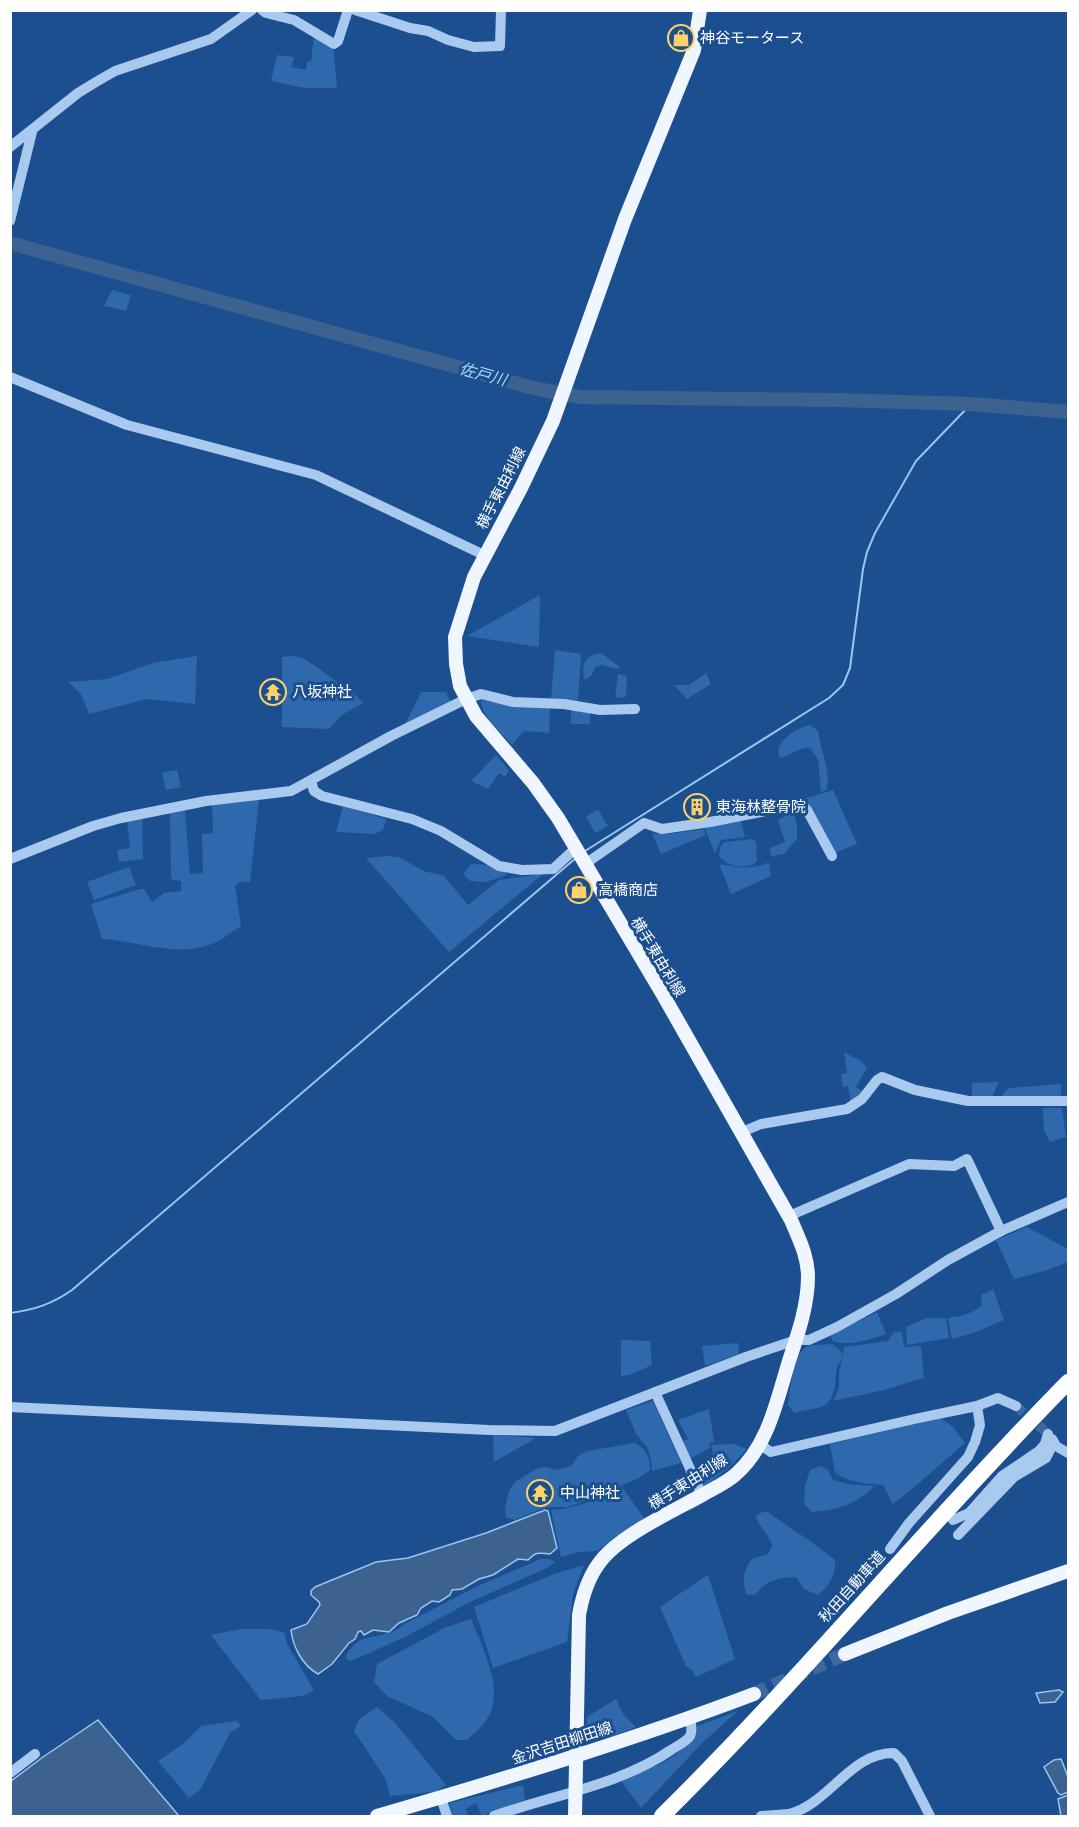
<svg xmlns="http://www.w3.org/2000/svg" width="1079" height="1827" font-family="Barlow,'Noto Sans JP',sans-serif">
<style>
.green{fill:#2e69ad}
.water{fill:#3c6290;stroke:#9cc4f0;stroke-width:1.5}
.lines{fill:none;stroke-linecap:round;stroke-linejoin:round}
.stream{stroke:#9cc4f0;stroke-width:2}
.river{stroke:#3c6290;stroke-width:14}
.minor-tunnel{stroke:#3d69a0;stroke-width:10;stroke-dasharray:10 5;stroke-linecap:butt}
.major-tunnel{stroke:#3d69a0;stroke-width:14;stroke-dasharray:14 7;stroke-linecap:butt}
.minor{stroke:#a9c9ee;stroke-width:10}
.major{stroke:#f0f6ff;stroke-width:14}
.highway{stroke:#fff;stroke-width:16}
.labels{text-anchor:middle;stroke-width:6;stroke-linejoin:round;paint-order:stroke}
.poi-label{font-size:15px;fill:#fff;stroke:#1b4f8f;text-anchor:start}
.street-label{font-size:15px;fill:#fff;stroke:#1b4f8f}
.water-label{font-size:16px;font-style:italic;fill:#b5d3f5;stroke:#1b4f8f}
</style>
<rect width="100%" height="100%" fill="#1b4f8f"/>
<g class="green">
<path d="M314 36 333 46 337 88H305L271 81 277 55 294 57 291 67 306 70 307 62 311 61Z"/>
<path d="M112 290 131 295 126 311 104 306Z"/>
<path d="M540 595 539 647 467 636Z"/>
<path d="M555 650 581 654 578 701 551 699Z"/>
<path d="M601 653 620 667 617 669 602 665 595 667 592 675 585 680C580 665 586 654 601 653Z"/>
<path d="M197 656 195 704 147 699 89 714 81 694 68 682 108 679 152 663Z"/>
<path d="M295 656 305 659 342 685 348 687 363 703 342 715 329 729 282 727V657Z"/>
<path d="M706 673 711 684 687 699 674 685H689Z"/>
<path d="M618 674 627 676 626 697 615 698Z"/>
<path d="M421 692H446L451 703 404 727Z"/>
<path d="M481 700 512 706 550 708 549 733 524 731 512 745C502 733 480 716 481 700Z"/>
<path d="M571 709 590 713V724H571Z"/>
<path d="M810 725 818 731C820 750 832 772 826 790L821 792 818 759 810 748C798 747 791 756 780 758 772 743 796 728 810 725Z"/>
<path d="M496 755 509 770 505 777 499 773 488 789 471 781Z"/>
<path d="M177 770 181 787 166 790 162 773Z"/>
<path d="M833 790 857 844 835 853 801 800Z"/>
<path d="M259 799 250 882H240L235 886 241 926C231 932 220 942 209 945 173 957 138 941 102 939L91 904 140 889H144L152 902 164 893 181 891V881L172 880 171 874 170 813 185 810 190 874 203 873 202 834 213 833 212 804Z"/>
<path d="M343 806 386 819 383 830 375 834 336 832Z"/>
<path d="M598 809 608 826 595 833 586 817Z"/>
<path d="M793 810 797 826V839L784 854 771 856 770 848 785 842 778 820 784 817 782 812Z"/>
<path d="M142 817 143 859 119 862 117 850 130 848 127 822Z"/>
<path d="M741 821 745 837 721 840 715 853 704 827Z"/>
<path d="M703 829 706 835 661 854 652 833 669 834Z"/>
<path d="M753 839 756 842 757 862C746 870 727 867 719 856L720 847 724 842Z"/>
<path d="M386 856 399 857 424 871 444 876 468 905 499 880 543 874 449 952 366 858Z"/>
<path d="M769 862 771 876 731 894 719 864C737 867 752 871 769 862Z"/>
<path d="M476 864 487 865 506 872V875L487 882 470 881 463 874 470 865Z"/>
<path d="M129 867 136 885 94 900 87 882Z"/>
<path d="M844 1052 861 1061 867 1068 856 1087 864 1093 851 1104 848 1086 843 1087 841 1075 847 1073Z"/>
<path d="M999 1082 992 1097 972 1099V1083Z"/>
<path d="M1061 1084V1098H1001L1006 1090 1010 1088Z"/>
<path d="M1043 1108H1062L1066 1137 1050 1142 1044 1131Z"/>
<path d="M1027 1227 1068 1249V1262L1048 1270 1014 1279 996 1240Z"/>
<path d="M993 1289 1004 1320 976 1332 952 1339 948 1318C962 1316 972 1314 982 1305L981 1295Z"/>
<path d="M877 1312 886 1334C870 1339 850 1347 833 1341L830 1335Z"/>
<path d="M927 1318H946L949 1338 907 1345 906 1327Z"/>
<path d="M894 1332H902L904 1347 921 1346 924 1378 884 1390 833 1401 839 1388V1373L844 1347 888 1341Z"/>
<path d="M621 1340 650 1341 652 1365 629 1375 621 1376Z"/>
<path d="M738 1343 739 1354 705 1366 702 1346Z"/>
<path d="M832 1344 840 1350 843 1356C840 1362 836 1368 836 1374 835 1388 834 1405 817 1408 809 1410 802 1410 794 1413L788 1405C790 1391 793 1352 808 1346 815 1344 825 1345 832 1344Z"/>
<path d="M653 1401 681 1463 652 1471 651 1459 647 1447 636 1434 626 1410Z"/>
<path d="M709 1409 714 1442 709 1443 710 1448 689 1459 681 1442 688 1439 678 1420Z"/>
<path d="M941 1418 953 1427 965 1443 911 1490 893 1504 883 1485C867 1484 848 1482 835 1473L830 1444Z"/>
<path d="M493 1435 536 1438 494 1462Z"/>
<path d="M635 1443C647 1450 650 1457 650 1470L639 1478 588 1500 567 1507H547L514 1520 506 1517 505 1508 509 1491 515 1482 538 1468 547 1467 557 1470 571 1466 578 1456 587 1451Z"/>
<path d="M734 1444 747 1449 730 1467 703 1488 695 1472 714 1460 711 1445Z"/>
<path d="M821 1466 828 1470 833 1480 848 1484 874 1486C856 1505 837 1510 812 1512L804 1504 805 1486 810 1470Z"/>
<path d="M622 1487 644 1518 611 1540 598 1551 579 1552 561 1557 551 1510C577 1509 599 1498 622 1487Z"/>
<path d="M766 1511 810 1541 835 1560C836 1576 830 1585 818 1595L804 1589 796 1577C778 1578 766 1580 755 1595L746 1594C742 1579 743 1571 752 1559L768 1554 772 1546C769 1532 758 1528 756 1515Z"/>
<path d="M541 1559H550L555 1562 547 1568 470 1602 405 1637 351 1661 345 1658C356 1635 369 1639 389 1633 395 1632 401 1627 406 1623L480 1585Z"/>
<path d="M584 1565 573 1595 567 1642 493 1668 474 1607 554 1574Z"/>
<path d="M708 1575 735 1659 696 1677 692 1670 686 1666 660 1607Z"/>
<path d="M471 1619C482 1646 506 1692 487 1719 482 1727 474 1733 467 1740H456L433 1717 387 1696 374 1682 377 1664 444 1628Z"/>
<path d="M240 1629H270L285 1633 287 1644 314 1690 303 1696 261 1700 211 1635Z"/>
<path d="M616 1699 623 1714 636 1727 603 1740 591 1737 587 1732V1717Z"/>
<path d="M377 1707 395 1723 446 1785 435 1792 390 1796 385 1778 354 1731 359 1719Z"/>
<path d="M738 1711 703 1742 641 1808 621 1781C648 1769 689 1757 697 1726Z"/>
<path d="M237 1721 241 1726 230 1733 200 1790 189 1798 158 1761 183 1744 201 1726Z"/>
<path d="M523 1785 525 1800 482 1816 476 1803 466 1809 468 1816H452L449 1803Z"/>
</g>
<g class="water">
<path d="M545 1510 548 1511 557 1548 550 1554C539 1553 537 1551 528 1560L518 1559 493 1575 479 1579 462 1589 452 1590 450 1595 439 1602 432 1601 421 1608 417 1615 399 1623 389 1632 373 1630 364 1635 361 1631 358 1632 355 1639 349 1643 332 1664 318 1674C302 1665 293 1647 291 1630L307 1624 320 1605 319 1602 311 1595V1591L315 1587 376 1562 408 1558 486 1533Z"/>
<path d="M1059 1690 1063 1692 1055 1702 1040 1703 1036 1693Z"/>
<path d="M98 1720 179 1816H11V1781L43 1757Z"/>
<path d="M1061 1759 1068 1777V1792L1061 1795 1058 1793 1044 1767 1054 1760Z"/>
<path d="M1068 1795V1816H1061L1058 1799Z"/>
</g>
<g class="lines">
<g class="stream">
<path d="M585 851 829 698 843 685 850 668 863 569 867 552 875 533 916 461 971 404"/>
<path d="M10 1313C34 1310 52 1304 72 1290L577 857"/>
</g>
<path class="river" d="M10 243 533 388 580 397 836 400 971 404 1068 412"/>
<path class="minor-tunnel" d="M1016 1406 1048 1434"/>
<path class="major-tunnel" d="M754 1694 845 1654"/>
<g class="minor">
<path d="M262 10 266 13 294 20 334 44 338 41 348 10"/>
<path d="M355 10 410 28 428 31 448 40 474 47 500 46 501 10"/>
<path d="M10 147 78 93 96 82 115 71 211 39 252 10"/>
<path d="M10 221 32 132"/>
<path d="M10 377 127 425 316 475 484 555"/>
<path d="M311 781 314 791 322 796 412 819 441 831 499 866 522 870 553 869 576 848"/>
<path d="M10 859 93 826 121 818 206 801 291 791 391 736 466 699 481 694 513 702 564 704 600 710 635 709"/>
<path d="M585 864 644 823 662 829 710 822 801 804 807 810 832 856"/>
<path d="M742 1132 761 1124 847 1109 862 1099 877 1080 882 1077 915 1090 968 1101H1068"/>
<path d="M789 1216 909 1164 954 1166 967 1159 1001 1231"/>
<path d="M655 1392 702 1495"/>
<path d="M10 1407 489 1430 555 1431 746 1357 796 1340H809L837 1327 896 1294 948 1260 1001 1231 1068 1202"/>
<path d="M1052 1439 1056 1446 1068 1453"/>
<path d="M759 1444 771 1452 919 1418 977 1406 998 1398 1016 1406"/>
<path d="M953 1520 969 1513 1002 1476 1039 1451 1045 1444 1048 1434"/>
<path d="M958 1535 1014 1477 1046 1458 1054 1442"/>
<path d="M890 1549 909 1523 968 1457 975 1442 980 1425 977 1406"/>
<path d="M10 1773 35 1754"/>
<path d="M441 1798 447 1816"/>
<path d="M789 1814C829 1804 851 1752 894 1753L902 1761 930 1816"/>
<path d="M494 1816C552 1795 618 1786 671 1750 677 1746 686 1742 690 1736 693 1730 691 1724 690 1718"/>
<path d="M761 1816 789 1814V1816"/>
</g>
<g class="major">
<path d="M845 1654 948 1613 1068 1571"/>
<path d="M377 1816C504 1779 630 1741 754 1694"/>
<path d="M575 1816 579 1615C583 1592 592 1567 610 1551 634 1529 675 1510 704 1494 714 1488 726 1483 735 1475 768 1447 777 1400 789 1361 798 1334 808 1305 808 1277 808 1256 799 1239 791 1220L662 993 558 818 533 783 476 716 460 686 456 664 455 637 474 577 521 488 553 421 625 219 694 50 700 10"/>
</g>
<path class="highway" d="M662 1816C803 1677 929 1523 1068 1382"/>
</g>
<defs>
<symbol id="shop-ring" viewBox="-11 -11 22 22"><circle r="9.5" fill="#1b4f8f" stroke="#ffd166" stroke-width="1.5"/><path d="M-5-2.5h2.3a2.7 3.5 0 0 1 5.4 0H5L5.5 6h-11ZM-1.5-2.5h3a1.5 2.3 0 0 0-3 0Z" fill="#ffd166"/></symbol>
<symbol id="temple-ring" viewBox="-11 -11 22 22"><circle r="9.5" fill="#1b4f8f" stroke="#ffd166" stroke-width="1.5"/><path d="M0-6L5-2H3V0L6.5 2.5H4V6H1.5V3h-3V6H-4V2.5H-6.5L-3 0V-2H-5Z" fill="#ffd166"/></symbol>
<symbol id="building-ring" viewBox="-11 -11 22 22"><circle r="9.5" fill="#1b4f8f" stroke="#ffd166" stroke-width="1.5"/><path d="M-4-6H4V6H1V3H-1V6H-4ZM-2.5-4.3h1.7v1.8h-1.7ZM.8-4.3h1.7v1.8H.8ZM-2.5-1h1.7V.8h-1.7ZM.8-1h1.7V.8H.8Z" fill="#ffd166"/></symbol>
</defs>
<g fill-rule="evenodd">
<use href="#shop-ring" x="666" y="23" width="30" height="30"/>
<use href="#temple-ring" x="258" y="677" width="30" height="30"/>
<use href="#building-ring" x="682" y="792" width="30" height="30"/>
<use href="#shop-ring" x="564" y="875" width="30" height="30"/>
<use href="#temple-ring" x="525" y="1478" width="30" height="30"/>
</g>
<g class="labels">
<g class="poi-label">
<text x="700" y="43">神谷モータース</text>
<text x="292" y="697">八坂神社</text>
<text x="716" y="812">東海林整骨院</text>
<text x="598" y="895">高橋商店</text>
<text x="560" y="1498">中山神社</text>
</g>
<g class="street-label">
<text transform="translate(501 488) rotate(-63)" y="5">横手東由利線</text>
<text transform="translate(658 957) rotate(59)" y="5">横手東由利線</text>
<text transform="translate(688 1482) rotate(-32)" y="5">横手東由利線</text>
<text transform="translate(852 1587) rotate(-48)" y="5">秋田自動車道</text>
<text transform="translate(562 1743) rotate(-18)" y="5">金沢吉田柳田線</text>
</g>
<g class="water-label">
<text transform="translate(483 374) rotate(15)" y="6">佐戸川</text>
</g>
</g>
<rect width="1079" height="1827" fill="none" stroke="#ffffff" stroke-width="24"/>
</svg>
